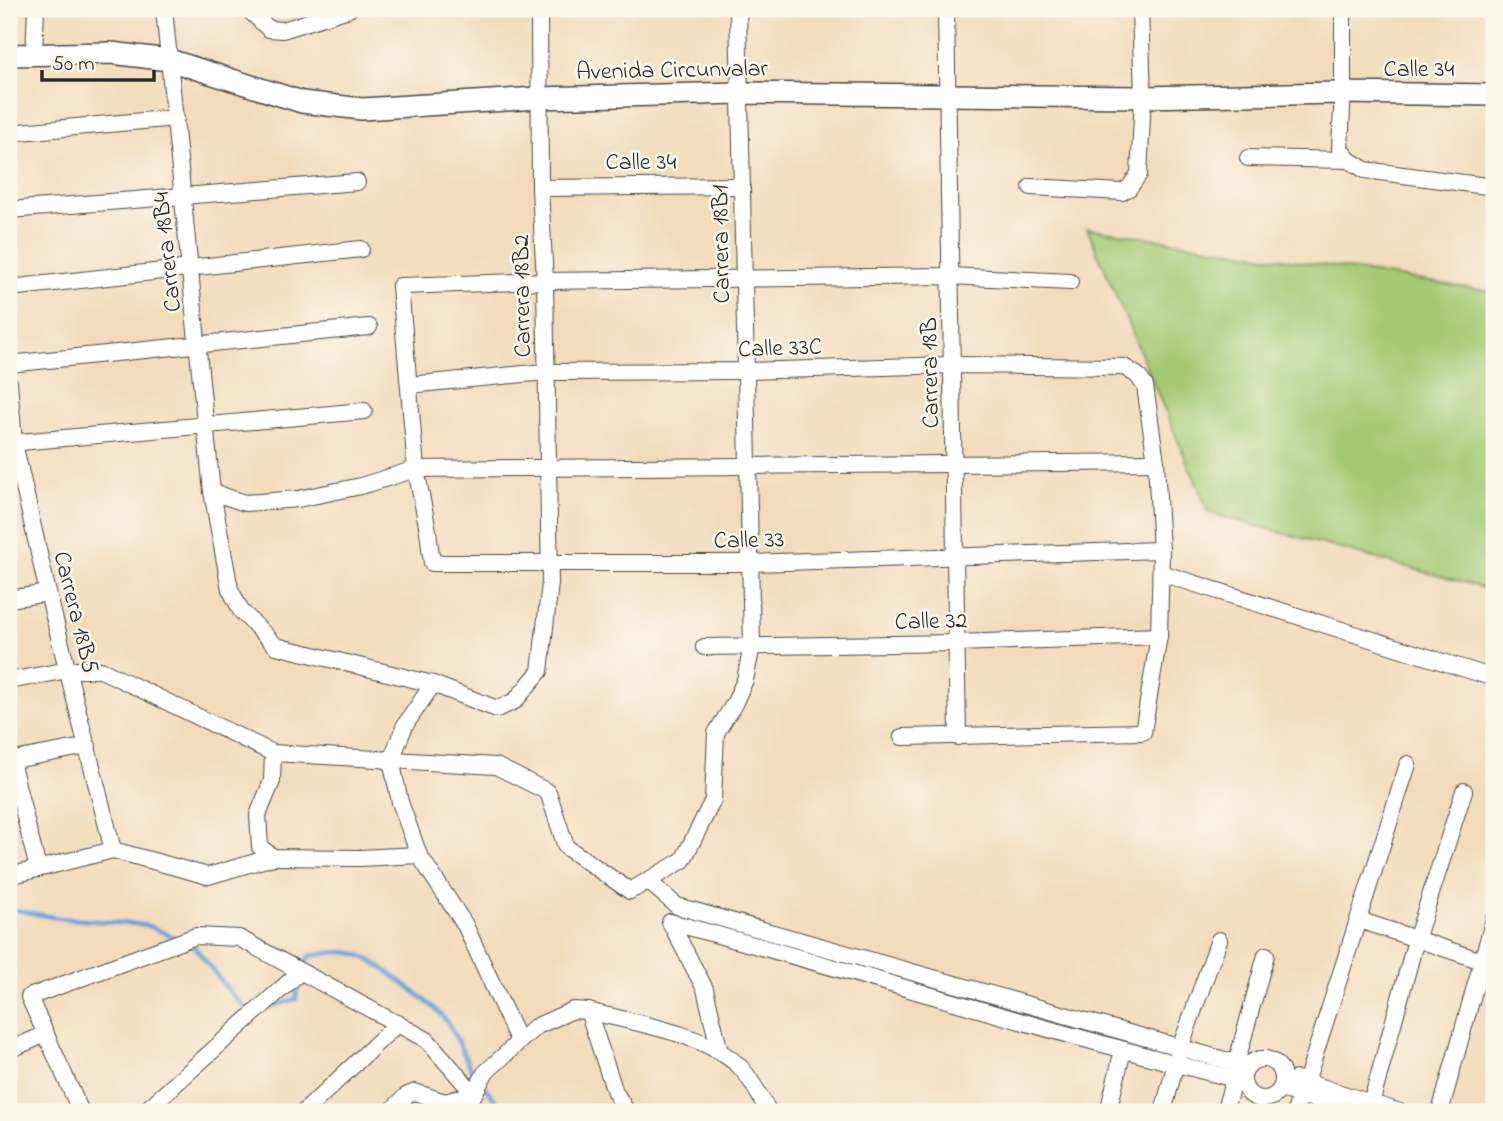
<svg xmlns="http://www.w3.org/2000/svg" width="1503" height="1121" font-family="'Indie Flower',sans-serif">
<style>
.green{fill:#a4ca75;stroke:#687a50;stroke-width:2}
.lines{fill:none;stroke-linecap:round;stroke-linejoin:round}
.stream{stroke:#699fd6;stroke-width:4.5}
.minor-casing{stroke:#494541;stroke-width:18}
.secondary-casing{stroke:#494541;stroke-width:24}
.minor{stroke:#fff;stroke-width:16}
.secondary{stroke:#fff;stroke-width:21}
.labels{text-anchor:middle;stroke-width:5;stroke-linejoin:round;paint-order:stroke}
.street-label{font-size:24px;fill:#2b2b2b;stroke:#fbf7ec}
</style>
<rect width="100%" height="100%" fill="#fbf7ec"/>
<filter id="ink" filterUnits="userSpaceOnUse"><feTurbulence type="fractalNoise" baseFrequency=".0143" numOctaves="2"/><feDisplacementMap in="SourceGraphic" scale="14" xChannelSelector="R" yChannelSelector="G"/><feConvolveMatrix kernelMatrix="1 2 1 2 8 2 1 2 1" color-interpolation-filters="sRGB"/></filter>
<filter id="wash" filterUnits="userSpaceOnUse"><feTurbulence type="fractalNoise" baseFrequency=".00686" numOctaves="4" result="noise"/><feDisplacementMap in="SourceGraphic" scale="28" xChannelSelector="R" yChannelSelector="G"/><feGaussianBlur stdDeviation="1.57" result="paint"/><feColorMatrix in="noise" values="0 0 0 0 0 0 0 0 0 0 0 0 0 0 0 0 0 1.4 0 .05"/><feComposite in="paint" operator="in"/></filter>
<g filter="url(#wash)">
<rect width="100%" height="100%" fill="#f2dbbb"/>
<path class="green" d="M1087 228 1494 292V591L1209 513Z"/>
<g class="lines">
<g class="stream">
<path d="M9 909 59 918 146 925 176 938"/>
<path d="M190 944 194 946 228 990 247 1010 252 1009"/>
<path d="M303 967 310 956C327 953 345 949 362 956 380 964 437 1007 447 1022 460 1041 465 1062 478 1079"/>
<path d="M268 1008 296 999 298 982"/>
<path d="M484 1086 505 1112"/>
</g>
</g>
</g>
<g filter="url(#ink)">
<g class="lines">
<defs>
<g id="minor">
<path d="M164 9 212 492 230 589 241 611 276 646 433 684"/>
<path d="M248 9 269 29 283 30 349 9"/>
<path d="M946 9 958 737"/>
<path d="M1343 9V88L1340 149 1349 160 1365 170 1494 187"/>
<path d="M34 55 36 9"/>
<path d="M9 133 176 118"/>
<path d="M1248 158 1349 160"/>
<path d="M1031 187 1122 192 1129 188 1139 174 1143 97 1140 9"/>
<path d="M540 188 742 186"/>
<path d="M9 210 357 182"/>
<path d="M1070 282 950 276 545 281 400 286 416 469 428 531 432 563H750L1161 550"/>
<path d="M9 288 361 249"/>
<path d="M9 364 369 327"/>
<path d="M9 383 14 443 48 593 113 850"/>
<path d="M409 385 545 372 745 371 952 365 1124 367 1137 375 1145 386 1156 462 1161 550 1159 636 1143 732 902 737"/>
<path d="M9 443 364 411"/>
<path d="M212 492 245 503 298 499 361 486 416 469 1156 462"/>
<path d="M1161 573 1494 678"/>
<path d="M9 599 48 593"/>
<path d="M704 647 957 643 1159 636"/>
<path d="M9 681 68 670H101L273 753 496 766 548 792 566 847 630 891 683 860 713 800 716 733 734 704 745 680 752 646 738 9"/>
<path d="M273 753 272 781 258 815 260 847 273 857 359 858 419 855"/>
<path d="M9 761 88 746"/>
<path d="M11 761 38 869"/>
<path d="M9 876 113 850 208 876 273 857"/>
<path d="M648 881 677 906 1246 1066"/>
<path d="M1359 920 1494 965"/>
<path d="M588 1011 615 1092 627 1112"/>
<path d="M519 1042 465 925 419 855 400 802 391 760 405 725 433 684 497 709 515 701 540 671 550 583 545 281 540 188 539 9"/>
<path d="M9 1050 46 1034"/>
<path d="M720 1052 705 989 670 922C861 973 1050 1033 1243 1081"/>
<circle cx="1263" cy="1079" r="20"/>
<path d="M1236 1064 1266 955"/>
<path d="M1296 1079 1400 1112"/>
<path d="M1306 1082 1408 764"/>
<path d="M1281 1089 1356 1112"/>
<path d="M1371 1104 1416 940 1464 791"/>
<path d="M81 1112 29 997 196 936 239 938 427 1040 474 1094"/>
<path d="M144 1112 299 973"/>
<path d="M304 1112 398 1023"/>
<path d="M390 1112 406 1096 415 1092 445 1102 474 1094 485 1073 535 1027 573 1010 588 1011C634 1023 706 1033 740 1067 752 1079 760 1098 769 1112"/>
<path d="M1108 1112 1123 1050"/>
<path d="M1163 1112 1180 1048 1219 940"/>
<path d="M1224 1112 1234 1079"/>
<path d="M1295 1112 1300 1095"/>
<path d="M1440 1112 1494 919"/>
</g>
<path id="secondary" d="M9 55 111 53 169 60 302 102 362 109 538 98 740 93 1143 97 1337 93 1494 95"/>
</defs>
<use href="#minor" class="minor-casing"/>
<use href="#secondary" class="secondary-casing"/>
<use href="#minor" class="minor"/>
<use href="#secondary" class="secondary"/>
</g>
</g>
<g class="labels">
<g class="street-label">
<text x="1419" y="76">Calle 34</text>
<text transform="translate(672 69) rotate(-1)" y="8">Avenida Circunvalar</text>
<text x="641" y="169">Calle 34</text>
<text transform="translate(720 244) rotate(-91)" y="8">Carrera 18B1</text>
<text transform="translate(166 252) rotate(-96)" y="8">Carrera 18B4</text>
<text transform="translate(521 296) rotate(-91)" y="8">Carrera 18B2</text>
<text transform="translate(780 347) rotate(-2)" y="8">Calle 33C</text>
<text transform="translate(929 373) rotate(-91)" y="8">Carrera 18B</text>
<text transform="translate(749 539) rotate(-1)" y="8">Calle 33</text>
<text transform="translate(77 612) rotate(76)" y="8">Carrera 18B5</text>
<text transform="translate(931 620) rotate(-1)" y="8">Calle 32</text>
</g>
</g>
<rect width="1503" height="1121" fill="none" stroke="#fbf7ec" stroke-width="35"/>
<path d="M42 70v10h112v-10" fill="none" stroke="#2b2b2b" stroke-width="3.5"/>
<text x="52" y="70" font-size="21" fill="#2b2b2b" stroke="#fbf7ec" stroke-width="5" paint-order="stroke">50 m</text>
</svg>
